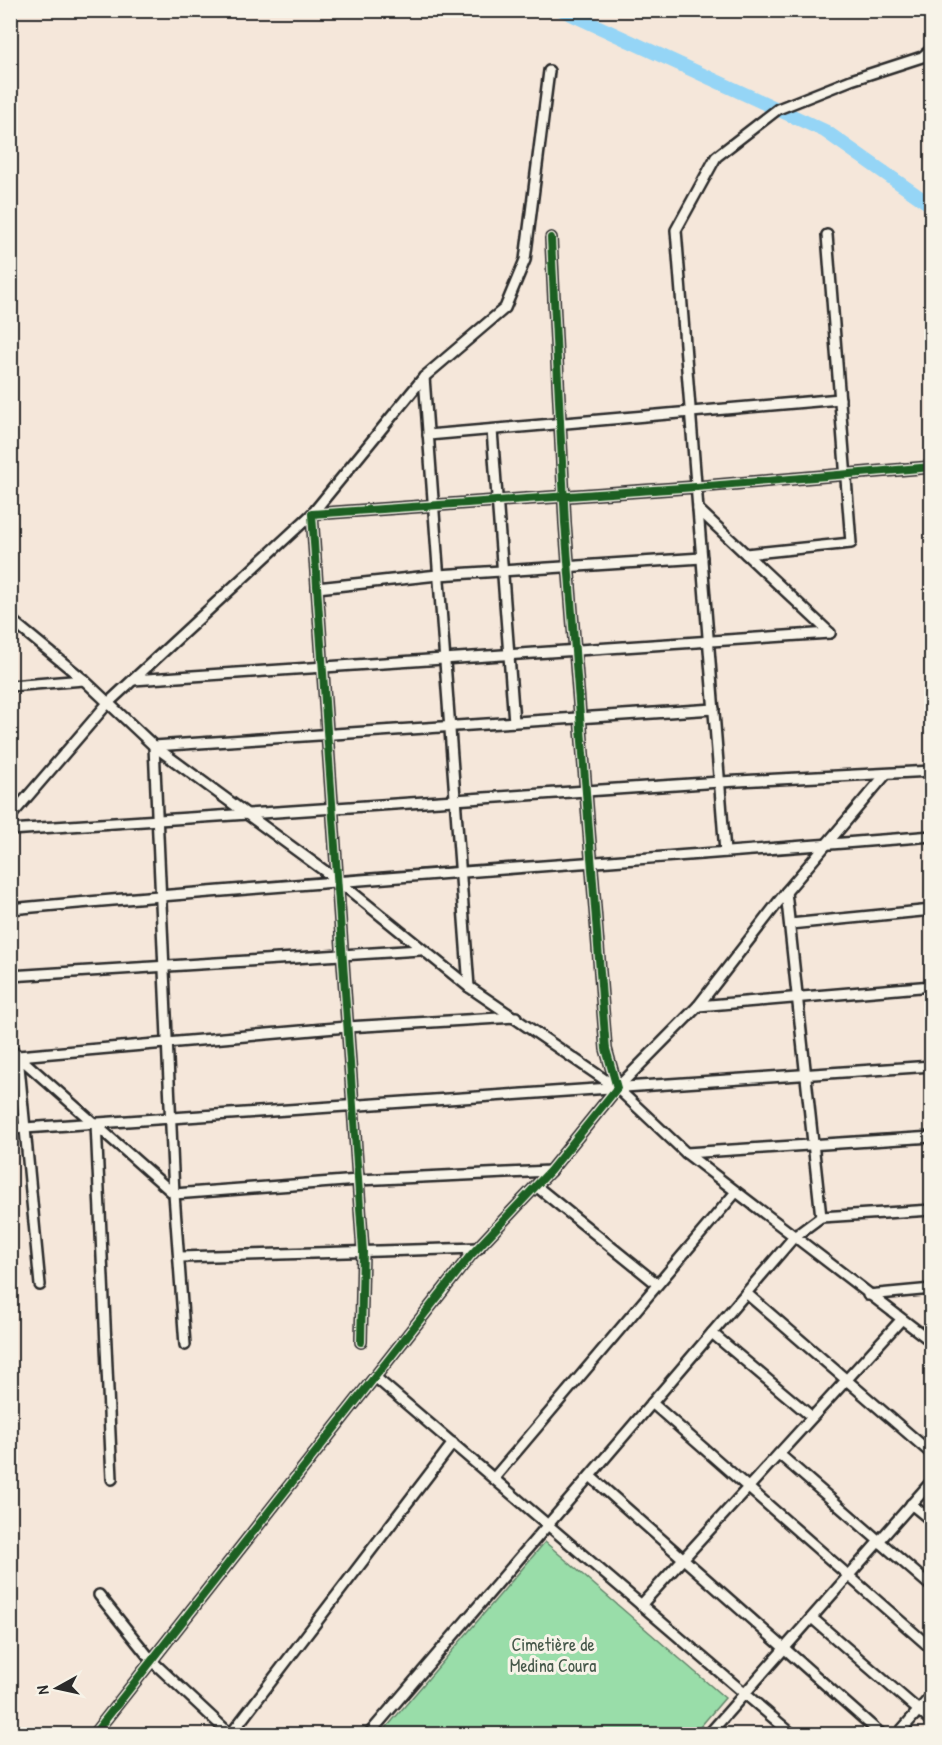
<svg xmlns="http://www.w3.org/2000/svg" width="942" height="1745" font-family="'Patrick Hand',sans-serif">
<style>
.green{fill:#99dda9;stroke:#62846a;stroke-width:1.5}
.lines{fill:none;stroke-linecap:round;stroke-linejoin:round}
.river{stroke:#95d5f6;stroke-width:14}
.street-casing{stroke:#2b2b2b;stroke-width:14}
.street{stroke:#f7f3e8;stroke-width:9}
.cycleway-casing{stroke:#f7f3e8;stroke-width:11}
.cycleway{stroke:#1b5e20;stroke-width:8}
.labels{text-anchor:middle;stroke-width:6;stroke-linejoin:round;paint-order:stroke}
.park-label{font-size:18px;fill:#46584a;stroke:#f7f3e8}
</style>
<rect width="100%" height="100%" fill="#f5e7da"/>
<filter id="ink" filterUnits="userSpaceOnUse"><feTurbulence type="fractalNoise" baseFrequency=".0167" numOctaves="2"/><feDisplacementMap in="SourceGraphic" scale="12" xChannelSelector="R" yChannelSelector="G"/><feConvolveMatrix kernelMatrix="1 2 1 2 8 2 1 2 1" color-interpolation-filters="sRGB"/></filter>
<g filter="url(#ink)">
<path class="green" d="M545 1542 725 1698 694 1734H381Z"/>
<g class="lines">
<path class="river" d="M562 10 825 131 932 206"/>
<defs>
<g id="street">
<path d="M424 377 469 987"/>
<path d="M492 430 514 722"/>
<path d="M428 435 840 399"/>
<path d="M698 509 830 633"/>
<path d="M746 554 851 543 827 235"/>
<path d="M317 588 438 575 702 558"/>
<path d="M10 619 84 680 154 746 337 880 469 987 617 1088 686 1153 932 1342"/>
<path d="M133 680 830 633"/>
<path d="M10 686 84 680"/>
<path d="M10 817 108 703 312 514 424 377 505 308 525 260 549 71"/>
<path d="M10 830 720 782 932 771"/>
<path d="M725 852 676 230 716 157 778 109 851 80 922 57 932 49"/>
<path d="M786 892 821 1217"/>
<path d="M10 909C317 881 624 861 932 836"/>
<path d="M790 924 932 910"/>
<path d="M10 976 420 950"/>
<path d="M698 1006 932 986"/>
<path d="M10 1049 174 1194 358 1180 550 1171"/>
<path d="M617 1088 698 1006 786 892 886 774"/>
<path d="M96 1123 112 1479"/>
<path d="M10 1129 932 1066"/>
<path d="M686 1153 932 1137"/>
<path d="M536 1186 657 1284"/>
<path d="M180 1257 479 1248"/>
<path d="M40 1285 18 1056 347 1027 516 1017"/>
<path d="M746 1293 932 1454"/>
<path d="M868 1295 932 1289"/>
<path d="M712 1333 812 1417"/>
<path d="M361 1342 363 1251 312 514 696 487 932 467"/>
<path d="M185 1345 174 1194 154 746 714 709"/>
<path d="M375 1377 792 1734"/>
<path d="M652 1403 932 1649"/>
<path d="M779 1454 932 1587"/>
<path d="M590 1476 881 1734"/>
<path d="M494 1478 736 1192"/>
<path d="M911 1504 932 1521"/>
<path d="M99 1595 152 1661 230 1734"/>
<path d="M641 1605 901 1320"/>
<path d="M812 1618 932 1722"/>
<path d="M94 1734 470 1256 550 1171 617 1088 606 1049 565 523 551 238"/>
<path d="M231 1734 453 1443"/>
<path d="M369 1734 794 1237 821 1217 932 1210"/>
<path d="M709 1734 932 1481"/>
<path d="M898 1734 932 1695"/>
</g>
</defs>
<use href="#street" class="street-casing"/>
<use href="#street" class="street"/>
<defs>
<g id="cycleway">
<path d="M361 1342 363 1251 312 514 696 487 932 467"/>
<path d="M94 1734 470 1256 550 1171 617 1088 606 1049 565 523 551 238"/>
</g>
</defs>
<use href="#cycleway" class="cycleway-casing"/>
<use href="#cycleway" class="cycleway"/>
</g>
</g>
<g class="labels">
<g class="park-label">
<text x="553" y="1651">Cimetière de<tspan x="553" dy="21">Medina Coura</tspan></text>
</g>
</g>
<rect width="942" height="1745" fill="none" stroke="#f7f3e8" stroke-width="36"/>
<rect x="18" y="18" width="906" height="1709" fill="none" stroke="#2b2b2b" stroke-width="2" filter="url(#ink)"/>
<g transform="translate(57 1688) rotate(262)" stroke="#f7f3e8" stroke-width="4.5" paint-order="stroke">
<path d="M0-4.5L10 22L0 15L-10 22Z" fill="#2b2b2b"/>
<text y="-9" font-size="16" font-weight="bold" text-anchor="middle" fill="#2b2b2b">N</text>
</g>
</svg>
